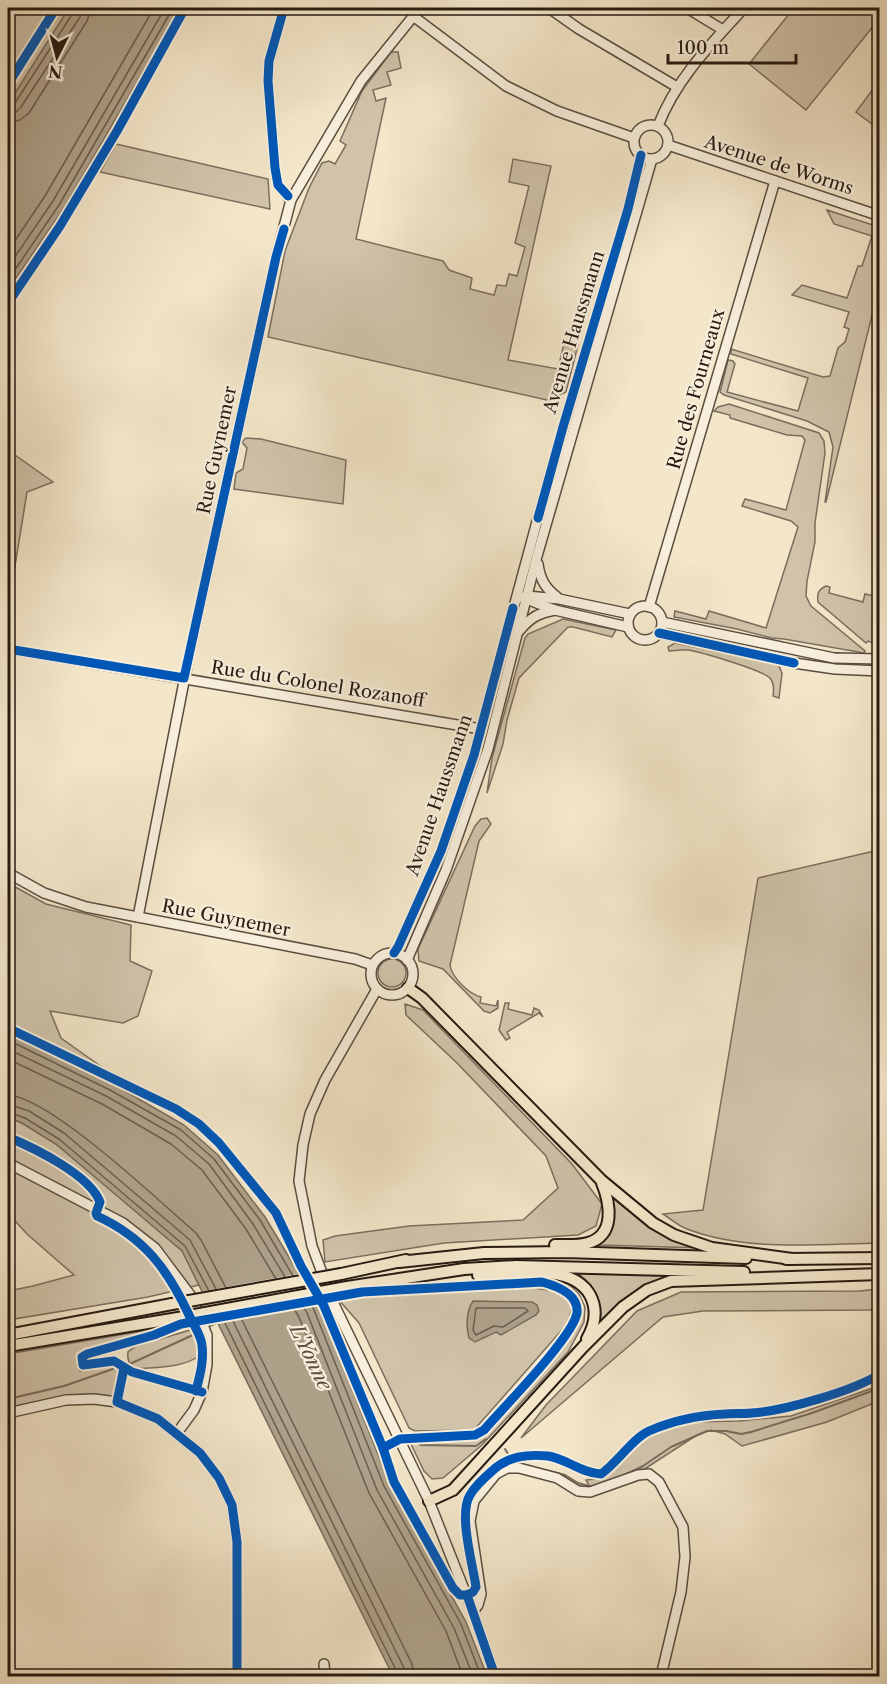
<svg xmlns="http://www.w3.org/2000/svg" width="887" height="1684" font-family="'Libre Caslon Text',serif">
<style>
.green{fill:#d0c3aa;stroke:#7c6e5e;stroke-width:1.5}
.water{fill:#aea18a;stroke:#786b5a;stroke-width:1.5}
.pier{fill:#f3e6c9}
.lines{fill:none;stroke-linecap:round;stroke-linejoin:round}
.shore{stroke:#6a5e4e;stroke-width:1.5}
.stream{stroke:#786b5a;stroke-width:2}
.minor-casing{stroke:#5a4d3f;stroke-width:12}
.major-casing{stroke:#271a11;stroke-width:14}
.minor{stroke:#f7efdc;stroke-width:9}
.major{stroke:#f3e6c9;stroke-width:10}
.major-bridge-casing{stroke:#271a11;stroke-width:14;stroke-linecap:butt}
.major-bridge{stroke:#f3e6c9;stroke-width:10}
.cycleway-casing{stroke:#f7efdc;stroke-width:13}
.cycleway{stroke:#0057b8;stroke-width:9}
.labels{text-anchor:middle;stroke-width:4.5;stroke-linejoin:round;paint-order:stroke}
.street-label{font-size:18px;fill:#271a11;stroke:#f7efdc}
.water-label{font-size:20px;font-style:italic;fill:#5d5041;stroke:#f7efdc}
</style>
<rect width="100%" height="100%" fill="#f3e6c9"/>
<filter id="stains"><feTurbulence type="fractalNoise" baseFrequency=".00333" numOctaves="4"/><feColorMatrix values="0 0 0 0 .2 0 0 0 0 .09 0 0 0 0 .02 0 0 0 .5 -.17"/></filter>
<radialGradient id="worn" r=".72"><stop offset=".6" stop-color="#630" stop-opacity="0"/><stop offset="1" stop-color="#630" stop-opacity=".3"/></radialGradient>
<g class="green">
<path d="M8 8H77L8 112Z"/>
<path d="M794 8H870L879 15V19L806 110 749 64Z"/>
<path d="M391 52H398L401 68 387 72 391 85 373 90 376 101 386 98 356 239 443 261 449 270 472 278 470 289 494 295 497 285 506 286 509 274 517 276 525 247 515 243 529 186 509 182 513 159 551 166 508 360 558 369 565 339 578 345 566 392 547 400 268 337 285 251 309 188 322 163 329 161 335 164 346 145 340 141 362 91Z"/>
<path d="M879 81V123L876 127 856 112Z"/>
<path d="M116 144 268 179 270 209 100 172Z"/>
<path d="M827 210 879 227V287L826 502H825L833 447 829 432 807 421 724 395 720 392 728 360 733 361 735 364 727 392 798 411 808 378 731 354V349L823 377 830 376 838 348 845 342 849 329 844 327 849 312 792 295 802 285 847 298 858 266H862L872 236 834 224Z"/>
<path d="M729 404 819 433 824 441 825 453 815 523V542L807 581 806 596 811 606 865 651 864 653 784 639 772 638 737 629 674 617 675 611 706 619 709 611 766 628 798 527 791 521 742 506 745 499 786 510 805 440 802 436 787 435 730 418V415L714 411 718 407Z"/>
<path d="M246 438 261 439 346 460 343 504 234 489 236 473 243 469 247 448 242 442Z"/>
<path d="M8 450 53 482 27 492 8 609Z"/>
<path d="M826 586 830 587 829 593 863 602 865 594 879 597V645L868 641 866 643 818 602C817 593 818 590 826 586Z"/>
<path d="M563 619 616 630 612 637 573 627H568L519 678 507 720 503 744 487 793 492 758 525 638 528 634Z"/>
<path d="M675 643 778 664 782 673 779 698 773 696C774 690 774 683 770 678 762 670 701 652 688 650 682 649 676 651 669 651L668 647Z"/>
<path d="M487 818 491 824 479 841 450 965C452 978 469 994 481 997L480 1003 496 1006 498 1000V1008L490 1013 484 1011 443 969 419 961 418 949 475 826 481 819Z"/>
<path d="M879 850V1243C816 1244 747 1252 687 1229 678 1226 671 1219 663 1214L703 1210 758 878Z"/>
<path d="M8 883 46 904 131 925 130 961 152 971 138 1016 123 1023 50 1011 61 1038 113 1075 111 1077 8 1024Z"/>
<circle cx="392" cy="973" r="14"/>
<path d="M505 1003H509L508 1009 532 1015 534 1008 539 1010 543 1017 539 1013 507 1032 510 1038 506 1040 499 1030Z"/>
<path d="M405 1004 423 1010 572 1164 602 1204 596 1226 578 1235 444 1243 325 1262 323 1240 335 1236 409 1226 523 1220 558 1188 546 1156 457 1063 406 1015Z"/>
<path d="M8 1117 22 1123 56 1144 182 1250 199 1285 148 1297 8 1320V1291L33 1286 74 1275 27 1234 8 1213Z"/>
<path d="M613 1197C639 1222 668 1238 702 1248L599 1245C614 1227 613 1219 613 1197Z"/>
<path d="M578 1272 669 1275 637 1290 596 1327 586 1282Z"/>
<path d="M570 1285 579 1294 585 1307 584 1322 568 1352 482 1445 443 1478 432 1479 424 1471 409 1440 470 1439 482 1436 573 1333 580 1310 577 1298 567 1288Z"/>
<path d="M527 1287 561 1292 572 1304 569 1322 474 1430 415 1431 409 1428 359 1323 338 1299 389 1293Z"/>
<path d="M879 1289V1307L870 1310 703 1311 663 1317 521 1438 546 1405 637 1311 681 1292 859 1291Z"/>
<path d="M166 1327 138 1338 82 1355 78 1367 80 1371C93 1367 106 1361 119 1369L116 1398C75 1390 47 1399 8 1408V1354Z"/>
<path d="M194 1329 201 1345 199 1356C183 1368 155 1367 136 1369 129 1364 127 1360 128 1352L136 1346Z"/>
<path d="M879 1384V1401L827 1422 742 1446 725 1434 711 1430 697 1435 643 1470 591 1489 586 1480 602 1478 619 1464 636 1445 655 1431 691 1422 739 1421 791 1416 873 1388Z"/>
</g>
<g class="water">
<path d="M69 8H180L64 208 8 290V104Z"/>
<path d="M8 1034 113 1084 184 1125 218 1155 265 1217 319 1307 390 1484 466 1622 487 1676H393L182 1251 56 1144 22 1123 8 1117Z"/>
<path d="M473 1301 532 1302 537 1305 539 1311 536 1315 501 1335 496 1332 475 1342 469 1338C466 1327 466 1311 473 1301Z"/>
</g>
<path class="pier" d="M303 1273 320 1301 214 1321 199 1292Z"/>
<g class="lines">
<g class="shore">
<path d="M8 106 15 103 73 13 74 8"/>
<path d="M8 114 16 112 21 107 80 17 82 8"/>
<path d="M8 123 20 120 29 113 87 21 91 8"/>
<path d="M8 251 45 196 154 8"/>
<path d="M8 267 53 201 165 8"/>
<path d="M8 280 59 205 173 8"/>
<path d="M8 1040 110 1090 181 1130 214 1159 260 1220 293 1276"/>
<path d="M8 1049 106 1096 176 1136 209 1164 253 1224 285 1277"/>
<path d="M8 1059 102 1104 171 1144 202 1170 246 1229 276 1279"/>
<path d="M8 1095C50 1097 160 1202 196 1233L201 1240 226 1288"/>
<path d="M8 1104 29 1111 64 1133 190 1240 216 1289"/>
<path d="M8 1112 25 1118 59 1139 185 1246 209 1291"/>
<path d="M309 1301 314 1310 384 1486 461 1624 481 1676"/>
<path d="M301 1302 307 1313 377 1490 454 1628 473 1676"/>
<path d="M291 1304 299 1317 369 1493 446 1631 463 1676"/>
<path d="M476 1308H525L528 1311 503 1327 494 1326 476 1335 473 1330Z"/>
<path d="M239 1314 412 1664 414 1676"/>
<path d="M230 1315 404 1668 405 1676"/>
<path d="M222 1317 397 1672V1676"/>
</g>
<g class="stream">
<path d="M210 1326 221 1321"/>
<path d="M132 1363 195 1334"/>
<path d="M8 1399 64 1386 113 1369"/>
<path d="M420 1445 476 1446 486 1439"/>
<path d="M505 1449 515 1465"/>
<path d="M545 1470 565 1475 578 1483 592 1487"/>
<path d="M623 1476 643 1466 671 1447 707 1431H726L741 1434 751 1432 812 1413 880 1388"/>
</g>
<defs>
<g id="minor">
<path d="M284 8 269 61 268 81 275 168 278 185 291 200"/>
<path d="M549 8 579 29 677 87"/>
<path d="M687 8 723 30"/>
<path d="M413 16 506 86 557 111 634 138"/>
<circle cx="651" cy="142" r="17"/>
<path d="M658 126C676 79 711 44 744 8"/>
<path d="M668 145 880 216"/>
<path d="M538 564C540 579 545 588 557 597"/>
<path d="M527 596 559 599 630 614"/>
<path d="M521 597 555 610 628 627"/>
<circle cx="645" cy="623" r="17"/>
<path d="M649 607 775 181"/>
<path d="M662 622 834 658 880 659"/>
<path d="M519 631C530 618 538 613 555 610"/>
<path d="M659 633 794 663 835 669 880 671"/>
<path d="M8 649 481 729"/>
<path d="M8 873 44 893 86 907 355 959 372 965"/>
<path d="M138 917 189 656 276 257 291 200 361 81 420 8"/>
<path d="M394 953 398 947 441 851 474 755 549 477 628 209 641 155"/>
<circle cx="392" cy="974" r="21"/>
<path d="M407 960 446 870 488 749 537 556 652 159"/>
<path d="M377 989 325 1080 310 1114 303 1145 299 1181 312 1246 333 1302 429 1501 473 1612 495 1676"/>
<path d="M8 1163 123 1223 155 1248 191 1296 207 1335V1365L202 1392 194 1410 177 1433"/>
<path d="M8 1413 66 1400 94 1399 117 1402 158 1419 200 1453 219 1478 232 1505 237 1542V1676"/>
<path d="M473 1612 478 1605 481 1594 470 1521 474 1501 496 1474 507 1468H519L557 1478 578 1491 590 1492 638 1475 649 1474 659 1482 683 1527 685 1557 681 1592 661 1676"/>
<path d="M324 1664 325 1676"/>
</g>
<g id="major">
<path d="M408 988 422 998 601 1180 653 1223 674 1235 712 1248 792 1259"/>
<path d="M555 1245C565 1245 579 1246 588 1243 616 1235 610 1203 602 1183"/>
<path d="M786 1259 880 1258"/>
<path d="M399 1262 484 1253 566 1252 746 1258"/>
<path d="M341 1274 406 1260"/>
<path d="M478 1275C511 1274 572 1262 590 1295 598 1310 595 1325 587 1339"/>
<path d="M347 1287 464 1269 516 1266 744 1272"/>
<path d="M8 1335 172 1304"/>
<path d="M8 1346 178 1318"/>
<path d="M429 1501 453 1490 583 1347 623 1307 647 1290 671 1281 880 1274"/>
</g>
</defs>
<use href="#minor" class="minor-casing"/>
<use href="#major" class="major-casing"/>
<use href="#minor" class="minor"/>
<use href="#major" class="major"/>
<defs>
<g id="major-bridge">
<path d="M172 1304 341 1274"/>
<path d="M178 1318 347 1287"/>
</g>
</defs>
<use href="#major-bridge" class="major-bridge-casing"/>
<use href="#major-bridge" class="major-bridge"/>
<defs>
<g id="cycleway">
<path d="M284 8 269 61 268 81 275 168 278 185 288 196"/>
<path d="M8 84 56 8"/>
<path d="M8 303 60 226 117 131 185 8"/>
<path d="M538 518 563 427 628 209 641 155"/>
<path d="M659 633 794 663"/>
<path d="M8 649 184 678 276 257 284 229"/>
<path d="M394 953 398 947 441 851 474 755 513 608"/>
<path d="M8 1028 176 1109 199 1124 219 1143 276 1213 301 1266 324 1306 383 1448 394 1482 453 1588 460 1595H467"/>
<path d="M8 1137C34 1148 90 1175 100 1202L96 1213 97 1216C145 1238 168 1270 189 1315 193 1324 201 1335 202 1345 204 1361 200 1375 196 1391"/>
<path d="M124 1368 117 1402 158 1419 200 1453 219 1478 232 1505 237 1542V1676"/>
<path d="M202 1392 132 1372 114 1361 83 1365 82 1357 87 1354 154 1335 181 1324 362 1292 542 1282C557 1286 579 1294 577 1313 573 1337 503 1408 484 1430L475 1435 400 1439 383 1448"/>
<path d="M467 1595 473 1592 476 1587C473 1565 458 1514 470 1495 475 1486 484 1478 492 1471 508 1456 527 1454 548 1456 567 1459 581 1473 601 1474 617 1463 633 1438 649 1431 672 1421 700 1415 725 1414 734 1413 743 1414 752 1413 784 1411 853 1391 880 1374"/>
<path d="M467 1595 495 1676"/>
</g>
</defs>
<use href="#cycleway" class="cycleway-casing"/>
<use href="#cycleway" class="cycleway"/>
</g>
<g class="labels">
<g class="street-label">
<text transform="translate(779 165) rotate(18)" y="6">Avenue de Worms</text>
<text transform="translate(574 332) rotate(-73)" y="6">Avenue Haussmann</text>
<text transform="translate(696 389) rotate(-74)" y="6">Rue des Fourneaux</text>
<text transform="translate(217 450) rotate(-78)" y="6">Rue Guynemer</text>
<text transform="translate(318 684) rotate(9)" y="6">Rue du Colonel Rozanoff</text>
<text transform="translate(439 795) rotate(-71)" y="6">Avenue Haussmann</text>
<text transform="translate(226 918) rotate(11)" y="6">Rue Guynemer</text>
</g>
<g class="water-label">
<text transform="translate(311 1357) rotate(64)" y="7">L'Yonne</text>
</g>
</g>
<rect width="887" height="1684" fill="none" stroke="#f3e6c9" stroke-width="30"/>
<rect x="9" y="9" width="869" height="1666" fill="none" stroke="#271a11" stroke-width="3"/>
<rect x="15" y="15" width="857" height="1654" fill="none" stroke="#271a11" stroke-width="1.5"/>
<g transform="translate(57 57) rotate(186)" stroke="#f7efdc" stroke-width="4.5" paint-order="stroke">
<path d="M0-4.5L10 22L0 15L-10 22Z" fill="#271a11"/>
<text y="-9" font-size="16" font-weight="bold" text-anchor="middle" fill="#271a11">N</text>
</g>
<path d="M668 54v9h128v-9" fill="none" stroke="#271a11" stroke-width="3"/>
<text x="677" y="54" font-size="18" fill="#271a11" stroke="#f7efdc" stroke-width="4.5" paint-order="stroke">100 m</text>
<rect width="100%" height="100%" filter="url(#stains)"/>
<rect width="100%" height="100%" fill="url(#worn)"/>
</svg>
